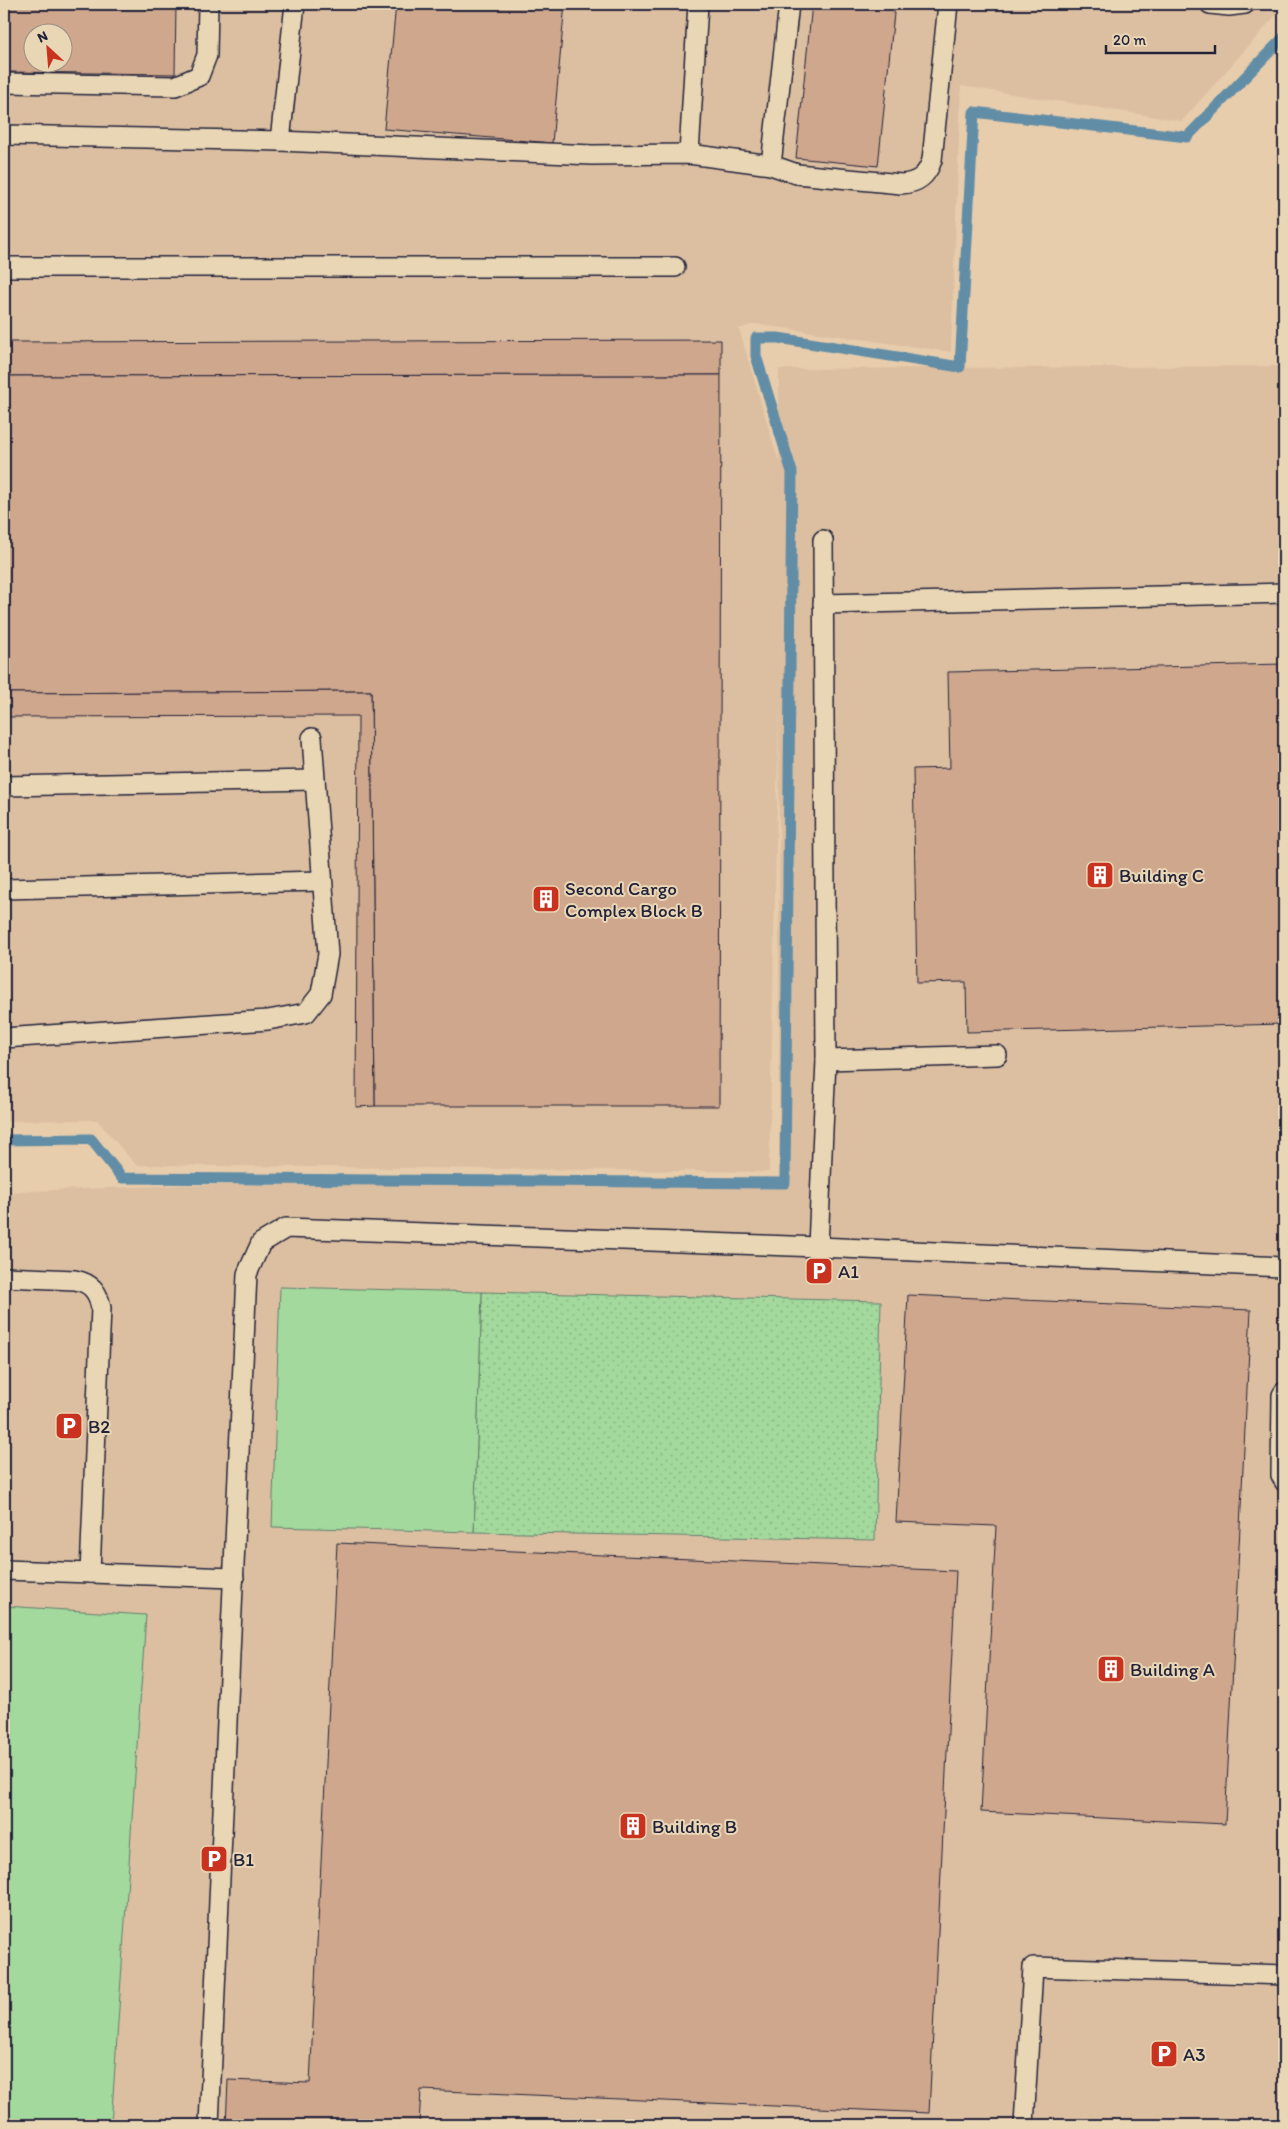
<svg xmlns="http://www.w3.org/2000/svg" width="1288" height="2129" font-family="Itim,sans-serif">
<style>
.built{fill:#dcbfa1;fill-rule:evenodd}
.grass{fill:url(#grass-dots);stroke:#627e6c}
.park{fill:#a3d99c;stroke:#627e6c}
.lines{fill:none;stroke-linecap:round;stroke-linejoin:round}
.stream{stroke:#628da6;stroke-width:11}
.building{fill:#cfa78d;stroke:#22223b;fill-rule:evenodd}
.service-casing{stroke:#22223b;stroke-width:22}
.service{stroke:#e9d6b4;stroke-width:19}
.labels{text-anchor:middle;stroke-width:4;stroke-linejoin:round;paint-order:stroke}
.poi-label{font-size:19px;fill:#22223b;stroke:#e9d6b4;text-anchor:start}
</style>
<defs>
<pattern id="grass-dots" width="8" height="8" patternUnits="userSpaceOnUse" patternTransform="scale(1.25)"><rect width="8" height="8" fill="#a3d99c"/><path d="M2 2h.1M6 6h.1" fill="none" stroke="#8cba87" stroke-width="1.8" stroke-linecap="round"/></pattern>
</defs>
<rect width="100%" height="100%" fill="#e8cdac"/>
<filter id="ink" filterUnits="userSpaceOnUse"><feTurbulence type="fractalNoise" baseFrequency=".02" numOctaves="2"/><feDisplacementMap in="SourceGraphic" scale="10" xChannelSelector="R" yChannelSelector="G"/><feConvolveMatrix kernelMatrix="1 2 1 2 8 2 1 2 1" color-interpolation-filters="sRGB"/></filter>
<g filter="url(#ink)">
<path class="built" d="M4 4H1284V6L1182 121 961 86 951 352 754 324 739 329 779 462V369L1284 366V2125H4V1192L183 1185 779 1183V710L769 1172 136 1165 97 1120 4 1121ZM32 32H62V62H32Z"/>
<path class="grass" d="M482 1292 881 1301 875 1540 474 1532Z"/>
<g class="park">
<path d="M280 1287 482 1292 474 1532 272 1527Z"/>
<path d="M4 1606 146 1615 111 2125H4Z"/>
</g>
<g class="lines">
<path class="stream" d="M4 1140 91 1139 122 1178 785 1183 792 472 756 356V338H778L960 367 974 112 1187 137 1284 37"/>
</g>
<g class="building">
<path d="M4 4H176L175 74 4 72ZM32 32H62V62H32Z"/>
<path d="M396 4H565L552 143 384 129Z"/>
<path d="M812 4H895L878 166 796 158Z"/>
<path d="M721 340V375L4 376V342Z"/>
<path d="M721 375 719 1106H375L371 691 4 693V376Z"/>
<path d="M1284 664V1024L967 1032 966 982 917 983 913 769 950 768 948 672Z"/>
<path d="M371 691 375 1106 356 1107 358 716 4 717V693Z"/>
<path d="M908 1295 1251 1310 1225 1824 981 1812 996 1526 896 1522Z"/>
<path d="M337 1543 956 1571 929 2113 421 2090 419 2125H226L228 2080 310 2083Z"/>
</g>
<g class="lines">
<defs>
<g id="service">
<path d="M789 4 771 165 797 174 901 184C918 183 927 176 932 160L948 4"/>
<path d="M1210 4 1229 6 1245 4"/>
<path d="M4 83 175 86 199 76 207 55 208 4"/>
<path d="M4 135 280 141 592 155 689 154 771 165"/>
<path d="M280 141 295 4"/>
<path d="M689 154 698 4"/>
<path d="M4 267H675"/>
<path d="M823 604 1284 593"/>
<path d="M4 786 315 780"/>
<path d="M4 889 322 881"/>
<path d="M4 1038 268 1020 306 1013 321 994 328 954 312 738"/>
<path d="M826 1060 997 1055"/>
<path d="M818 1247 826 1060 823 540"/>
<path d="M4 1277 75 1280C91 1283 98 1291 101 1308L90 1573"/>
<path d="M1284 1392 1282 1395 1281 1475 1284 1481"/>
<path d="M4 1570 234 1578"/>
<path d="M209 2125 247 1274 261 1243 286 1228 818 1247 1284 1267"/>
<path d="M1024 2125 1033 1967 1284 1975"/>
</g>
</defs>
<use href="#service" class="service-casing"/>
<use href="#service" class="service"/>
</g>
</g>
<defs>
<symbol id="building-square" viewBox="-11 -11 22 22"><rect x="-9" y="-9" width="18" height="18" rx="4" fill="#c8321e" stroke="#e9d6b4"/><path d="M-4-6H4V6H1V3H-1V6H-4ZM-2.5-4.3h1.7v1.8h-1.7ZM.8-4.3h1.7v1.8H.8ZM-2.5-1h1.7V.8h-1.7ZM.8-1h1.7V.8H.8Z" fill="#fff"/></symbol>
<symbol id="parking-square" viewBox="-11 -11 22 22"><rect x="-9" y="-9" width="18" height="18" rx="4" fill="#c8321e" stroke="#e9d6b4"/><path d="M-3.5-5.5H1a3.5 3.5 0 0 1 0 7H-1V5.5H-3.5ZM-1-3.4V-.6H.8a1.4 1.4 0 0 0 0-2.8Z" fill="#fff"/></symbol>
</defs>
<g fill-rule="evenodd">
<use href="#building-square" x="1084" y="859" width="32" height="32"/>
<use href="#building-square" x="530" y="883" width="32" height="32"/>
<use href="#parking-square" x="803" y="1255" width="32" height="32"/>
<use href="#parking-square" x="53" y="1410" width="32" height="32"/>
<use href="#building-square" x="1095" y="1653" width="32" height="32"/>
<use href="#building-square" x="617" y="1810" width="32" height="32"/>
<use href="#parking-square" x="198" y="1843" width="32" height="32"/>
<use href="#parking-square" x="1148" y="2038" width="32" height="32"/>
</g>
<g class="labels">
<g class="poi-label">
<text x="1119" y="882">Building C</text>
<text x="565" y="895">Second Cargo<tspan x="565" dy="22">Complex Block B</tspan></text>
<text x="838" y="1278">A1</text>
<text x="88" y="1433">B2</text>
<text x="1130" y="1676">Building A</text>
<text x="652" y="1833">Building B</text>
<text x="233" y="1866">B1</text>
<text x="1183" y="2061">A3</text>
</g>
</g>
<rect width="1288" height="2129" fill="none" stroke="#e9d6b4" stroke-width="20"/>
<rect x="10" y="10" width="1268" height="2109" fill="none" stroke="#22223b" stroke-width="2" filter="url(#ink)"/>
<g transform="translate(48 48) rotate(334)"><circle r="24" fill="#e9d6b4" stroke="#998e84"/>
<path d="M0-4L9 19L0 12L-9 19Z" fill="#c8321e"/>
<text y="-8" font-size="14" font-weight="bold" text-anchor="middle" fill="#22223b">N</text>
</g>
<path d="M1106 45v8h109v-8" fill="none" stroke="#22223b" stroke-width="2.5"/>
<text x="1113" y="45" font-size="15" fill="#22223b" stroke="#e9d6b4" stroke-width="4" paint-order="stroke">20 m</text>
</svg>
